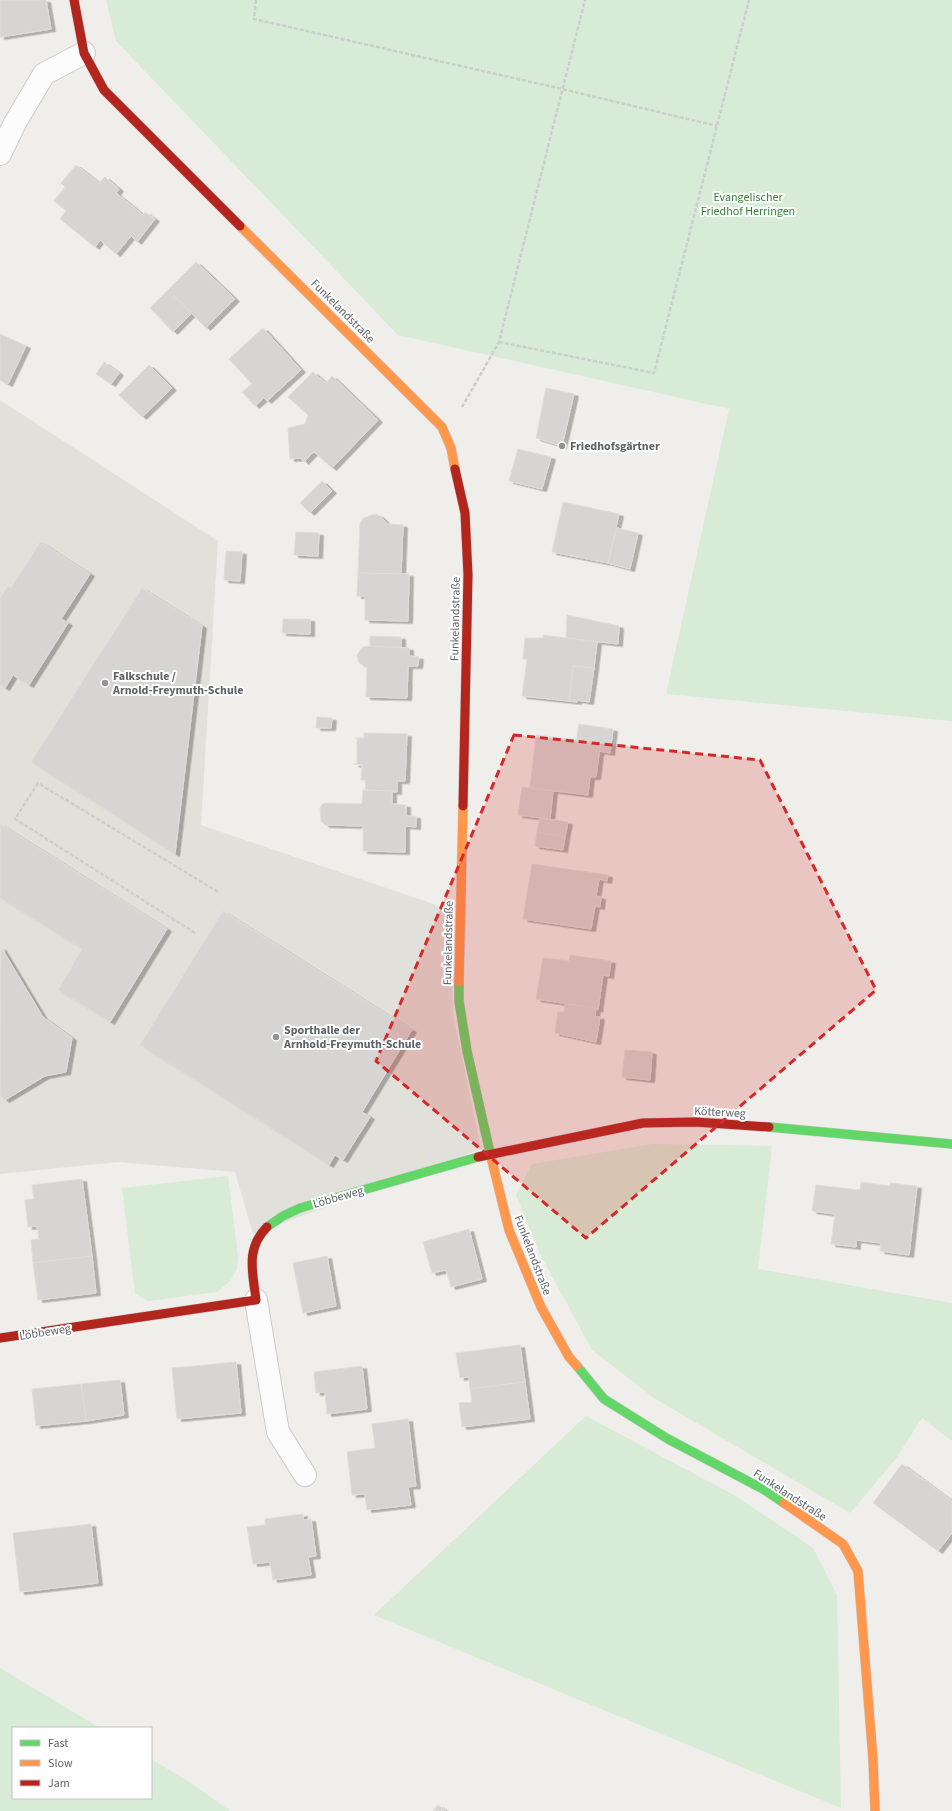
<svg xmlns="http://www.w3.org/2000/svg" width="952" height="1811" font-family="'Source Sans 3',sans-serif">
<style>
.education{fill:#e2e0da}
.green{fill:#d8ebd6}
.building{fill:#d6d5d3;stroke:#deddd9;filter:url(#shadow)}
.lines{fill:none;stroke-linecap:round;stroke-linejoin:round}
.street-casing{stroke:#cbcccc;stroke-width:24}
.fast-casing{stroke:#cacacb;stroke-width:10}
.slow-casing{stroke:#cacacb;stroke-width:10}
.jam-casing{stroke:#cacacb;stroke-width:10}
.path{stroke:#cacfcc;stroke-width:2.5;stroke-dasharray:4 2;stroke-linecap:butt}
.street{stroke:#fdfcfc;stroke-width:22}
.fast{stroke:#63d668;stroke-width:9}
.slow{stroke:#ff974d;stroke-width:9}
.jam{stroke:#b3261e;stroke-width:9}
.marked{fill:#d62828;fill-opacity:0.2;stroke:#d62828;stroke-width:3;stroke-dasharray:8 5;stroke-linejoin:round}
.poi-dot{fill:#919496;stroke:#fff;stroke-width:1.5}
.labels{text-anchor:middle;stroke-width:4;stroke-linejoin:round;paint-order:stroke}
.park-label{font-size:12px;fill:#348238;stroke:#fff}
.street-label{font-size:12px;fill:#5f6368;stroke:#fff}
.poi-label{font-size:12px;font-weight:bold;fill:#5f6368;stroke:#fff;text-anchor:start}
</style>
<defs>
<filter id="shadow"><feDropShadow dx="4.5" dy="2.5" stdDeviation="0" flood-color="#0004"/></filter>
</defs>
<rect width="100%" height="100%" fill="#efeeea"/>
<path class="education" d="M0 400 218 541 201 825 448 909 453 1013 481 1149 253 1234 235 1172 118 1162 0 1174Z"/>
<g class="green">
<path d="M106 0H952V721L666 694 729 409 398 335 116 41Z"/>
<path d="M652 1144 772 1146 758 1269 952 1303V1441L922 1418 895 1460 850 1513 654 1398 592 1350 540 1254 516 1195 532 1164Z"/>
<path d="M228 1176 238 1256 237 1269 230 1281 217 1292 148 1301 135 1294 122 1188Z"/>
<path d="M586 1416 734 1495 813 1548 837 1595 841 1808 374 1615Z"/>
<path d="M0 1668 100 1728H13V1798H151V1759L191 1783 230 1811H0Z"/>
</g>
<g class="building">
<path d="M0 0H46L51 29 0 37Z"/>
<path d="M76 165 99 183 105 177 119 189 116 193 143 215 145 212 155 219 137 242 131 236 116 254 100 240 95 247 60 219 66 211 54 201 65 187 61 183Z"/>
<path d="M196 262 235 299 206 328 168 290Z"/>
<path d="M168 290 192 313 173 332 150 308Z"/>
<path d="M263 328 301 370 267 401 264 398 255 406 242 392 252 384 229 359Z"/>
<path d="M0 334 26 346 8 384 0 380Z"/>
<path d="M104 362 119 373 111 384 96 374Z"/>
<path d="M149 365 172 388 142 417 119 395Z"/>
<path d="M313 372 326 383 332 376 378 420 332 468 314 452 304 462 301 458 290 459 288 428 305 424 308 415 288 397Z"/>
<path d="M546 388 574 394 562 446 536 438Z"/>
<path d="M518 449 551 457 542 489 509 481Z"/>
<path d="M322 481 332 491 310 513 300 503Z"/>
<path d="M563 502 619 514 608 563 552 552Z"/>
<path d="M375 514 380 516 388 524 403 525 401 574 358 573 360 523 364 518Z"/>
<path d="M617 528 638 533 630 569 608 563Z"/>
<path d="M296 532 319 533 318 556 294 555Z"/>
<path d="M40 542 90 574 61 619 68 623 29 685 13 675 5 688 0 685V598L8 586 11 588Z"/>
<path d="M226 551 242 552 240 581 224 580Z"/>
<path d="M358 573 409 574 408 621 365 620V596H357Z"/>
<path d="M142 588 202 626 175 854 31 762Z"/>
<path d="M567 615 619 626 618 644 566 638Z"/>
<path d="M283 619H310V634L282 633Z"/>
<path d="M543 635 597 642 594 668 573 666 569 701 522 696 527 659H523L525 638H543Z"/>
<path d="M370 636 401 637V647H370Z"/>
<path d="M366 646 409 648V656L419 657 418 666H408L407 698 366 697 367 667 359 663 357 655 362 648Z"/>
<path d="M573 666 594 668 589 702 577 700V702L569 701Z"/>
<path d="M317 717 332 718 331 728H316Z"/>
<path d="M579 724 613 729 610 753 599 751 600 746 576 743Z"/>
<path d="M364 733 407 734 405 781H397V792L365 790 366 780H361L362 765 354 764H357V739L355 738H364Z"/>
<path d="M536 735 577 740 576 743 600 746 596 777H590L588 795 530 788Z"/>
<path d="M522 787 553 791 550 819 518 815Z"/>
<path d="M363 790 392 791V804L406 805V816H416V827L405 826V852L363 851V826L325 825 321 821 320 807 324 803 362 804Z"/>
<path d="M540 818 568 822 565 837 537 832Z"/>
<path d="M0 824 167 929 110 1022 58 990 82 949 0 898Z"/>
<path d="M537 832 565 837 563 850 535 846Z"/>
<path d="M532 864 608 875 607 881 599 879 596 896 601 897 600 907 595 906 591 929 523 919Z"/>
<path d="M223 911 412 1030 362 1112 370 1117 343 1160 335 1155 329 1165 140 1045Z"/>
<path d="M1 947 43 1017 72 1038 66 1072 45 1076 5 1100 0 1096Z"/>
<path d="M570 955 611 961 609 976 603 975 598 1010 596 1008 536 999 543 958 569 961Z"/>
<path d="M565 1004 596 1008 595 1017H600L596 1042 555 1033 558 1012H564Z"/>
<path d="M625 1050 652 1052 650 1080 622 1077Z"/>
<path d="M82 1179 92 1256 33 1263 31 1240 39 1239 37 1226 28 1227 25 1200 34 1199 32 1185Z"/>
<path d="M861 1182 890 1186V1183L917 1186 909 1255 880 1251 881 1243 856 1240V1247L831 1244 835 1214 812 1211 816 1185 860 1190Z"/>
<path d="M469 1229 482 1279 451 1287 446 1270 432 1273 423 1242Z"/>
<path d="M92 1256 96 1293 38 1300 33 1263Z"/>
<path d="M327 1256 336 1306 303 1313 293 1263Z"/>
<path d="M520 1345 525 1382 470 1389 469 1377 460 1378 456 1353Z"/>
<path d="M236 1362 241 1413 177 1419 172 1368Z"/>
<path d="M362 1366 367 1409 327 1414 325 1392 316 1393 314 1372Z"/>
<path d="M120 1380 124 1415 86 1421 81 1384Z"/>
<path d="M525 1382 530 1419 462 1427 459 1403 472 1402 470 1389Z"/>
<path d="M81 1384 86 1421 36 1426 32 1389Z"/>
<path d="M408 1419 416 1486 408 1487 411 1505 367 1510 365 1494 352 1495 347 1452 375 1448 372 1424Z"/>
<path d="M902 1464 952 1501V1533L938 1551 873 1503Z"/>
<path d="M303 1514V1520L311 1519 316 1556 308 1557 311 1575 273 1580 270 1562 253 1564 247 1527 265 1525V1519Z"/>
<path d="M91 1524 98 1583 20 1592 13 1533Z"/>
<path d="M438 1805 446 1811H433Z"/>
</g>
<g class="lines">
<defs>
<g id="street">
<path d="M0 154 15 123 44 74 84 53"/>
<path d="M256 1300 278 1432 305 1475"/>
</g>
<g id="fast">
<path d="M459 982V1001L467 1051 491 1157"/>
<path d="M769 1127 952 1144"/>
<path d="M267 1227 283 1216 300 1208 478 1157"/>
<path d="M577 1366 604 1399 668 1439 763 1489 784 1503"/>
</g>
<g id="slow">
<path d="M240 226 442 427 451 448 455 469"/>
<path d="M459 982 463 806"/>
<path d="M491 1157 509 1230 541 1307 569 1357 577 1366"/>
<path d="M784 1503 843 1544 858 1571 873 1759 875 1811"/>
</g>
<g id="jam">
<path d="M74 0 84 53 104 90 240 226"/>
<path d="M455 469 465 513 468 575 463 806"/>
<path d="M478 1157 643 1123 695 1122 769 1127"/>
<path d="M0 1338 256 1300C253 1273 245 1249 267 1227"/>
</g>
</defs>
<use href="#street" class="street-casing"/>
<use href="#fast" class="fast-casing"/>
<use href="#slow" class="slow-casing"/>
<use href="#jam" class="jam-casing"/>
<g class="path">
<path d="M256 0 254 19 562 89 717 126"/>
<path d="M499 342 654 373 749 0"/>
<path d="M462 407 499 342 585 0"/>
<path d="M195 933 15 819 38 783 220 893"/>
</g>
<use href="#street" class="street"/>
<use href="#fast" class="fast"/>
<use href="#slow" class="slow"/>
<use href="#jam" class="jam"/>
</g>
<path class="marked" d="M514 735 760 760 876 990 586 1238 376 1061Z"/>
<g class="poi-dot">
<circle cx="562" cy="446" r="4"/>
<circle cx="105" cy="683" r="4"/>
<circle cx="276" cy="1037" r="4"/>
</g>
<g class="labels">
<g class="park-label">
<text x="748" y="201">Evangelischer<tspan x="748" dy="14">Friedhof Herringen</tspan></text>
</g>
<g class="street-label">
<text transform="translate(343 311) rotate(45)" y="4">Funkelandstraße</text>
<text transform="translate(455 619) rotate(-89)" y="4">Funkelandstraße</text>
<text transform="translate(448 943) rotate(-89)" y="4">Funkelandstraße</text>
<text transform="translate(720 1112) rotate(3)" y="4">Kötterweg</text>
<text transform="translate(338 1197) rotate(-16)" y="4">Löbbeweg</text>
<text transform="translate(533 1255) rotate(69)" y="4">Funkelandstraße</text>
<text transform="translate(45 1332) rotate(-9)" y="4">Löbbeweg</text>
<text transform="translate(790 1495) rotate(33)" y="4">Funkelandstraße</text>
</g>
<g class="poi-label">
<text x="570" y="450">Friedhofsgärtner</text>
<text x="113" y="680">Falkschule /<tspan x="113" dy="14">Arnold-Freymuth-Schule</tspan></text>
<text x="284" y="1034">Sporthalle der<tspan x="284" dy="14">Arnhold-Freymuth-Schule</tspan></text>
</g>
</g>
<rect x="12" y="1727" width="140" height="72" fill="#ffffff" stroke="#bfc1c3"/>
<rect x="20" y="1740" width="20" height="6" fill="#63d668" stroke="#bfc1c3"/>
<text x="48" y="1747" font-size="12" fill="#5f6368">Fast</text>
<rect x="20" y="1760" width="20" height="6" fill="#ff974d" stroke="#bfc1c3"/>
<text x="48" y="1767" font-size="12" fill="#5f6368">Slow</text>
<rect x="20" y="1780" width="20" height="6" fill="#b3261e" stroke="#bfc1c3"/>
<text x="48" y="1787" font-size="12" fill="#5f6368">Jam</text>
</svg>
